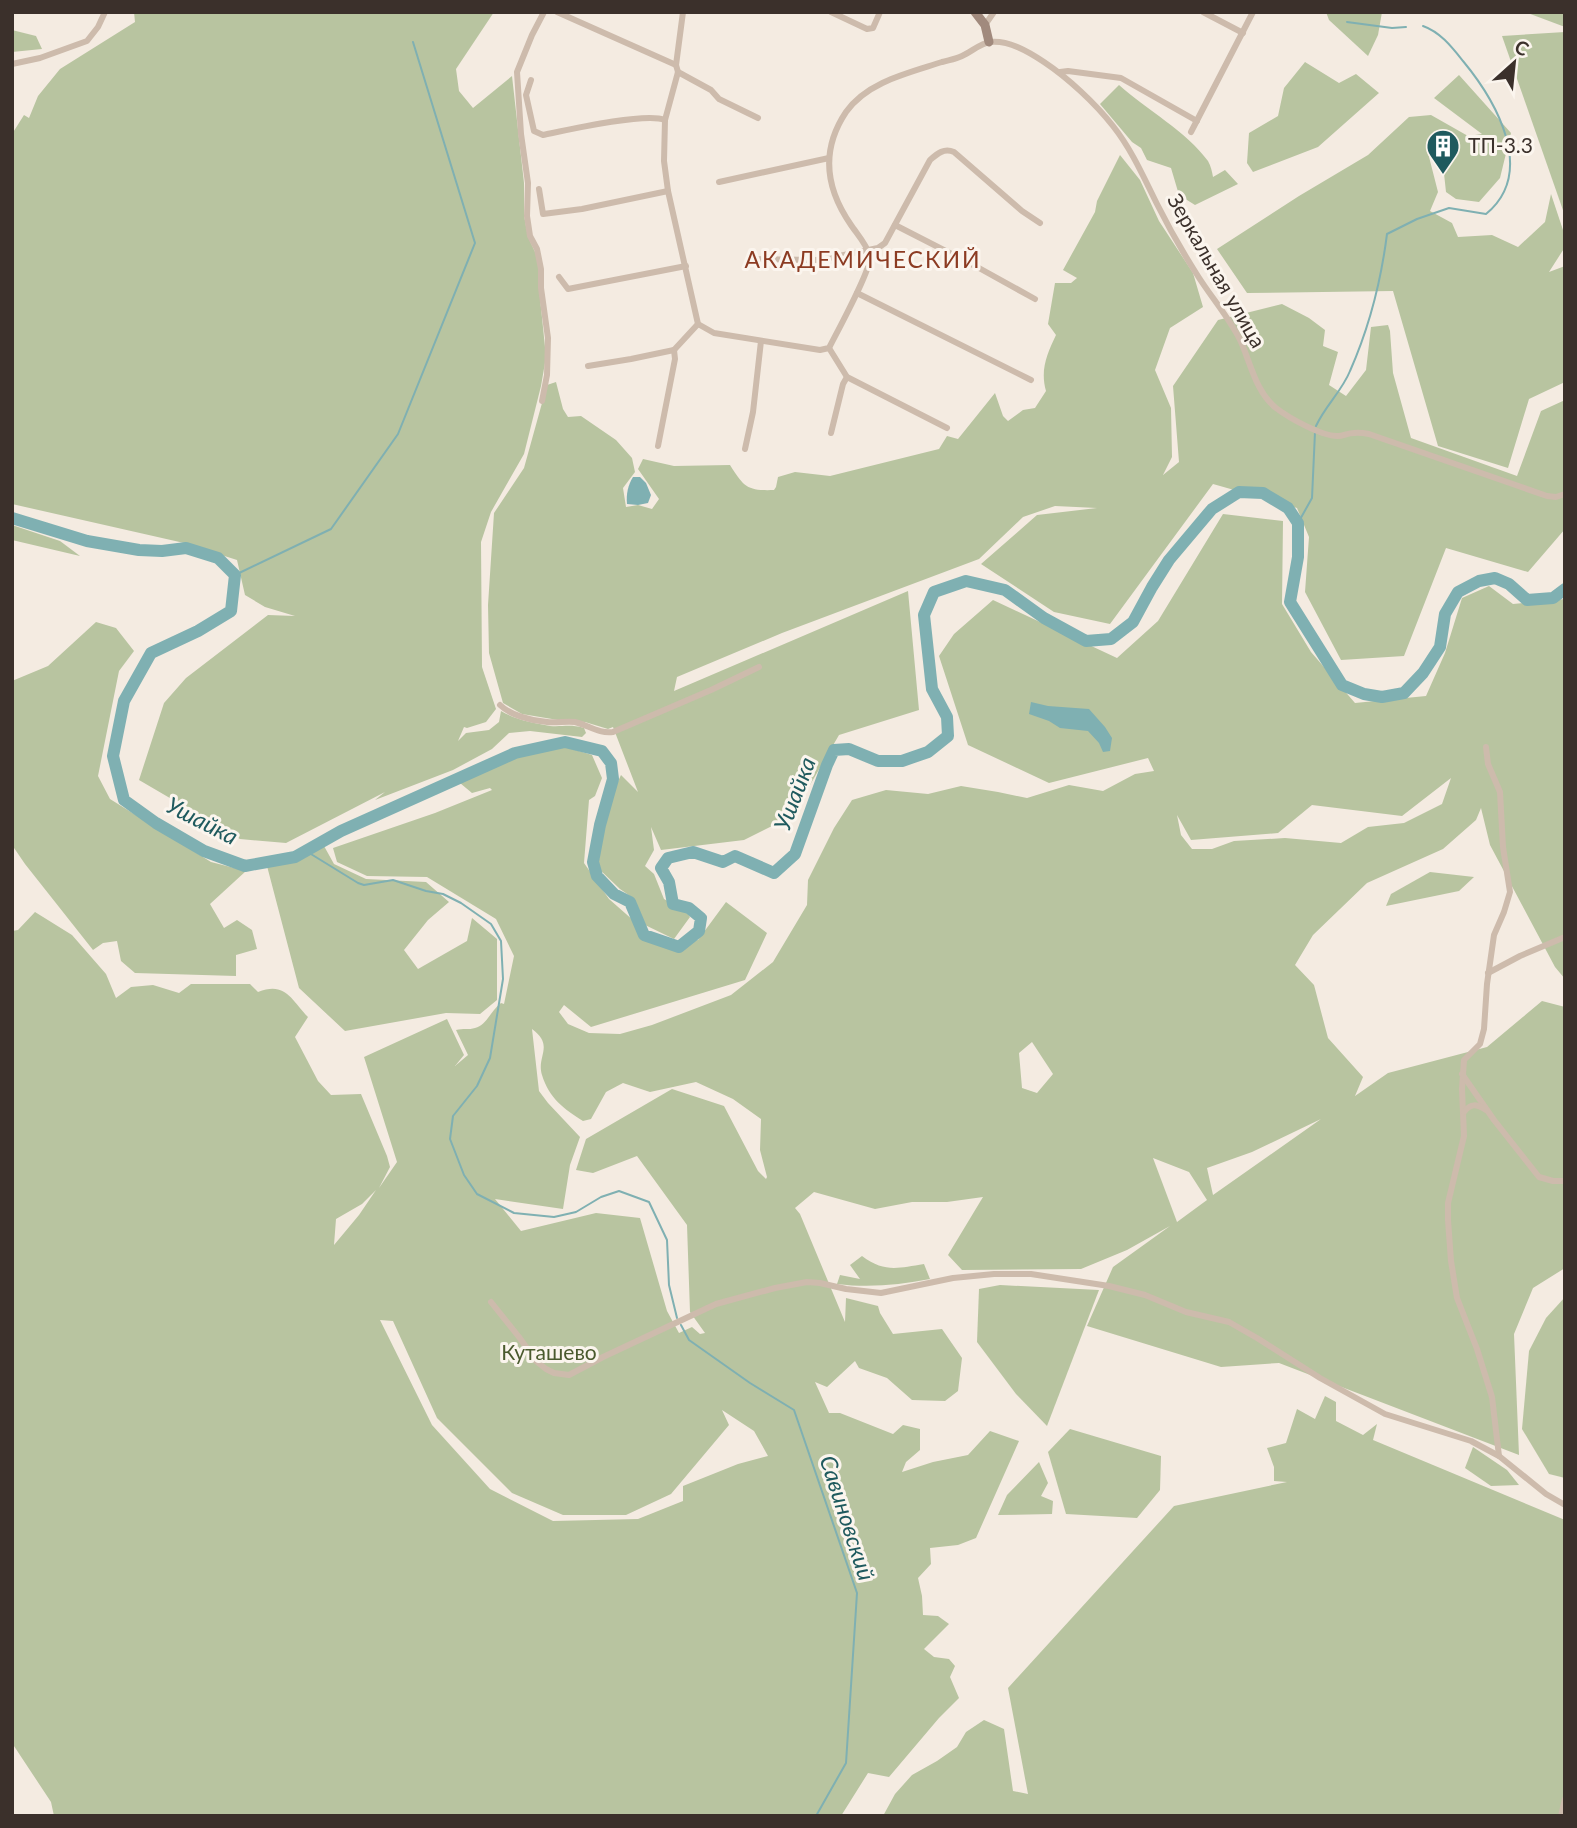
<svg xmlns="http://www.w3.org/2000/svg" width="1577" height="1828" font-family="Lato,sans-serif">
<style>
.green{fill:#b8c4a0;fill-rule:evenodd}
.water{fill:#7fb0b2}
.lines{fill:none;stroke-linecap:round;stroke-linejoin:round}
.stream{stroke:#7fb0b2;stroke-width:2}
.river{stroke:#7fb0b2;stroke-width:12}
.street{stroke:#cdbbac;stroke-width:6}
.secondary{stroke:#a18a7d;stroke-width:9}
.labels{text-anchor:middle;stroke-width:6;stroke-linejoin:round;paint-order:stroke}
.poi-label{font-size:21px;fill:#3b302b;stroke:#fbf5ee;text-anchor:start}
.street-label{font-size:21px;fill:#3b302b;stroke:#fbf5ee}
.park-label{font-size:21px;fill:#4a5a2e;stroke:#fbf5ee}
.neighbourhood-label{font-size:23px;letter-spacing:2px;fill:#8c3b22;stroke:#fbf5ee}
.water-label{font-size:23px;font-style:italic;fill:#1f5a5e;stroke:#fbf5ee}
</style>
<rect width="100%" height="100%" fill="#f4ebe1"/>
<g class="green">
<path d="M134 12H494L456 69 459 91 473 108 512 76 524 183V215L528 237 536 254 539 268V288L546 357 541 386 524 454 491 512 481 542 482 667 496 709 486 722 467 728 464 727 458 741 466 733 489 730 499 722 501 711C516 720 534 723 550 726 563 727 570 724 584 728L586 733 582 737 530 731 509 733 492 749 453 770 375 800 385 792 286 843 240 839 139 780 164 703 186 678 268 615 295 616 265 607 245 595 237 560 184 543 12 504V134L24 115 29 118 38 96 60 69 135 22Z"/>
<path d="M1326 12H1382L1378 35 1368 56 1329 20Z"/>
<path d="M1525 12H1565V27Z"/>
<path d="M12 30 36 36 42 49 12 52Z"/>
<path d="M1565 32V216L1502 36Z"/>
<path d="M1305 62 1339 83 1356 74 1379 93 1318 147 1253 172 1247 163 1249 133 1278 116 1284 88Z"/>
<path d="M1459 75 1511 133 1500 178 1479 202 1456 199 1446 192 1442 155 1427 149 1438 192 1430 211 1452 223 1458 237 1492 235 1518 247 1545 222 1551 194 1565 236V247L1549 272 1565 266V382L1529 399 1508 468 1438 446 1393 291 1247 293 1217 249 1299 196 1368 155 1409 117 1431 115 1468 136 1482 134 1434 98Z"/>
<path d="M1119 85C1146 109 1187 132 1208 161 1211 166 1212 172 1213 177L1225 170 1238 184 1195 205 1179 195 1171 168 1147 160 1141 148 1132 142 1100 104Z"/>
<path d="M1120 155 1140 180 1159 221 1193 273 1203 307 1170 328 1155 370 1171 408 1172 457 1163 475 1179 462 1173 386 1218 320 1282 304 1309 318 1325 330 1323 346 1338 352 1329 385 1346 396 1366 370 1371 327 1388 325 1390 331 1393 373 1411 438 1517 476 1541 411 1565 400V529L1528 572 1446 548 1404 656 1341 660 1305 592 1309 537 1297 508 1213 484 1110 624 1054 612 981 564 1037 515 1097 508 1055 506 1023 517 979 559 782 633 677 677 674 691 908 591 919 710 839 735 792 816 744 840 661 850 651 827 654 850 645 866 654 874 664 899 686 911 690 917 674 939 645 925 633 898 620 889 598 868C602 835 606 804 621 775L638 792 613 727 608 729 585 722 564 721 522 714 503 703 489 653 488 605 494 513 524 468 547 385 556 382 563 409 568 417 581 416 616 440 632 458 635 472 623 488 626 507 638 505 652 509 659 499 638 469 643 459 674 466 730 465C744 487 747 491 774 490L776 487 778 477 795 472 830 476 939 449 947 436 958 439 995 393 1003 416 1008 421 1023 410 1035 408 1046 391C1040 370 1047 354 1056 335L1048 324 1055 283H1071L1077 278 1063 270 1095 212 1097 201Z"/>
<path d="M1223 514 1283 521 1282 604 1311 652 1355 703 1426 696 1445 653 1462 598 1489 586 1513 604 1565 599V979L1555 967 1490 845 1481 808 1476 820 1443 849 1367 883 1313 935 1295 965 1314 985 1328 1038 1363 1077 1355 1096 1388 1073 1487 1047 1542 1001 1565 1007V1268L1533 1288 1514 1334 1519 1455 1279 1363 1221 1367 1087 1326 1113 1267 1170 1226 1127 1250 1081 1269 962 1270 948 1255 983 1197 947 1202H912L875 1209 814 1192 795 1208 800 1214 845 1322 846 1298 878 1306 880 1313 893 1334 942 1329 962 1358 958 1391 945 1401 912 1400 887 1378 859 1368 855 1361 827 1387 815 1382 829 1413H840L893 1434 903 1425 920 1429V1450L906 1462 902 1472 933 1462 968 1455 990 1431 1019 1441 976 1538 958 1545 930 1548 931 1564 918 1578 922 1596 923 1615 938 1616 949 1624 924 1649 934 1657 949 1659 955 1666 950 1677 959 1698 939 1718 889 1777 868 1773 841 1816H54L51 1802 12 1743V931L18 930 35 912 72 935 106 974 116 998 131 987 153 985 179 993 191 984H250L258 992C285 981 291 999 308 1017L295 1037 318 1081 331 1095 361 1094 387 1156 390 1167 379 1188 397 1162 364 1057 447 1019 464 1055 455 1066 468 1055 456 1030C463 1028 469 1030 475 1028 487 1025 491 1010 501 1003L504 1004 514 956 496 919 427 877 367 876 337 862 333 848 435 813 492 790 490 788 472 793 460 783 512 758 550 750 566 747 592 755 602 778 595 796 589 800 584 863 609 899 659 943 698 940 726 902 767 933 745 980 591 1027 564 1005 559 1012 568 1024 589 1033 620 1034 652 1025 731 995 773 962 807 905 808 880 834 828 852 800 886 790 928 794 961 786 998 792 1027 798 1069 785 1103 791 1135 774 1154 771 1148 758 1049 783 968 745 939 656 954 634 993 600 1117 658 1158 621ZM1451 778 1442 804 1404 823 1368 827 1341 843 1285 838 1234 841 1212 849H1192L1181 835 1177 815 1191 840 1278 833 1312 805 1402 816ZM532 1029C555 1046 536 1056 542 1075 549 1098 564 1109 583 1121L591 1119 606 1092 623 1083 650 1092 696 1082 733 1099 761 1119 760 1150 767 1177 766 1179 758 1171 724 1106 672 1089 586 1139 576 1170 593 1173 637 1156 687 1225 690 1312 705 1333 700 1334 692 1327 679 1333 667 1311 640 1218 596 1213 521 1231 495 1199 563 1209 570 1165 580 1137 548 1103 539 1091ZM1032 1042 1053 1074 1037 1093 1022 1088 1019 1053ZM1321 1119 1213 1195 1207 1168 1252 1152ZM1153 1158 1189 1172 1207 1200 1177 1222ZM376 1190 359 1215 334 1245 336 1219 362 1204ZM380 1320 393 1321 437 1418 512 1493 563 1515H626L671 1494 729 1425 722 1410 754 1431 768 1456 738 1464 683 1486V1501L638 1519 553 1521 490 1489 432 1425Z"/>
<path d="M12 525 60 541 80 556 12 540Z"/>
<path d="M96 622 116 628 134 651 119 671 98 776 110 799 211 862 246 871 210 904 224 928 237 920 252 930 257 949 236 955V976L135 973 121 961 117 941 103 943 93 950 25 864 12 845V681L48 666Z"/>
<path d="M324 846 334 864 366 879 426 882 449 902 428 920 404 950 418 969 467 941 472 918 497 939V1000L480 1014 446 1013 345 1031 299 988 267 866 297 862Z"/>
<path d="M1430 872 1474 877 1459 891 1386 906 1391 894Z"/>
<path d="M862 1256C885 1273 898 1268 924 1264L930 1279C899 1285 869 1288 837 1284L840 1275 860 1279 850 1265Z"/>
<path d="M1000 1285 1099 1290 1047 1426 1016 1394 977 1342 979 1289Z"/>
<path d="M1565 1297V1478L1549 1474 1522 1429 1529 1351 1546 1318Z"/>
<path d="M1325 1396 1336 1402V1421L1363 1435 1377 1424 1373 1440 1565 1520V1816H883L895 1794 912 1775 937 1761 957 1747 966 1732 984 1720 1004 1729 1013 1791 1028 1794 1008 1688 1174 1506 1287 1482 1274 1481V1467L1267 1448 1286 1443 1297 1409 1315 1419Z"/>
<path d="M1070 1429 1161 1456 1160 1490 1137 1518 1066 1514 1048 1452Z"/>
<path d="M1473 1447 1507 1470 1519 1485 1491 1486 1465 1468Z"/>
<path d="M1039 1462 1048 1483 1041 1496 1053 1501 1052 1514 998 1515 1007 1495Z"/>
</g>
<g class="water">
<path d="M633 477H640L646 483 651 495 648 503 638 505 627 504C626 494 628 485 633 477Z"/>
<path d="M1031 702 1048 706 1089 709 1105 727 1112 738 1110 751 1103 752 1099 743 1088 731 1060 728 1049 721 1029 714Z"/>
</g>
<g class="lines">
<g class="stream">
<path d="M1347 22 1392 28 1406 27"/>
<path d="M1316 426C1325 406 1342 391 1350 371 1369 328 1381 281 1387 234L1417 219 1449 208 1486 214C1537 172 1496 101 1463 61 1451 46 1440 32 1423 26"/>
<path d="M1298 523 1312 498 1315 432"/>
<path d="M235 575 331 529 398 434 475 243 413 42"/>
<path d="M306 851 358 883 364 885 393 880 426 891 443 894 461 903 491 924 501 941 503 979 490 1058 477 1086 453 1116 450 1139 464 1175 477 1194 514 1213 554 1217 576 1212 601 1197 619 1191 649 1202 667 1240 669 1285 677 1318"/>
<path d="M681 1325 689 1340 750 1383 794 1410 857 1593 846 1763 816 1816"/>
</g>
<path class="river" d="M12 518 87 541 139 550 162 551 186 548 218 558 235 575 231 611 198 631 151 653 124 701 113 756 124 800 156 823 204 851 245 866 295 857 341 831 515 753 565 742 602 751 611 763 613 779 600 825 593 862 597 876 614 894 630 902 644 935 679 947 699 931 701 918 689 908 673 904 669 882 661 868 668 858 693 852 723 862 735 856 774 873 795 854 827 765 834 750 849 749 878 761H902L928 752 948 736 947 717 932 689 924 615 934 592 966 581 1005 590 1044 618 1086 641 1111 639 1133 622 1152 587 1169 560 1212 509 1239 492 1263 493 1288 508 1298 523V557L1290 602 1342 685 1364 694 1382 697 1404 693 1423 673 1440 647 1445 614 1458 592 1479 581 1495 578 1509 584 1527 600 1553 598 1565 589"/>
<g class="street">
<path d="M557 12 676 65"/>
<path d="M683 12 676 65 678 72 665 120 664 161 668 191 698 324 714 333 820 350 829 348C837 332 871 270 870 257 868 246 857 234 851 225 826 189 820 151 846 112 867 82 908 73 942 62 949 60 956 59 962 56 971 52 981 43 990 42 1009 40 1029 52 1044 62 1068 78 1095 103 1113 126 1132 150 1144 178 1157 204 1169 228 1182 251 1196 273 1210 296 1232 321 1242 344 1251 366 1257 393 1276 408 1289 418 1323 437 1338 436 1343 436 1348 433 1354 433 1359 432 1364 433 1369 434L1547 496 1556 497 1565 494"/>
<path d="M831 12 867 29 873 28 880 12"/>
<path d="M1203 12 1243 33"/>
<path d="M985 25 994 12"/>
<path d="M12 64 40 58 87 41 98 27 105 12"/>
<path d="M678 72 711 90 719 99 758 118"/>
<path d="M1060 72 1068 71 1121 78 1197 121"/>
<path d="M531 80 526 95 534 131 543 135C567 130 645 112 665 120"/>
<path d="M1191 132 1253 12"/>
<path d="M719 182 829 158"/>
<path d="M539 189 543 214 582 209 668 191"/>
<path d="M895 225 979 268 1035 299"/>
<path d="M752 259 819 260 878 248 885 243 930 160C938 153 944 148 954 152L1022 211 1040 223"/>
<path d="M559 277 568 289 686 266"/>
<path d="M857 293 1031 380"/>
<path d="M829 348 847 377 947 428"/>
<path d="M588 366 631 359 674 350 698 324"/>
<path d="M542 401 547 375 548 338 541 288V269L537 249 530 236 527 216 528 183 521 134 517 72 532 35 544 12"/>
<path d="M831 433 843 384 847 377"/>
<path d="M658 446 675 359 674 350"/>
<path d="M745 449 753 412 761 341"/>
<path d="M500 705C510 715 532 721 547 722 556 723 566 721 575 722 588 725 599 734 613 732L711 690 759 667"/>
<path d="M1486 747 1488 764 1500 792 1503 847 1510 892 1504 912 1494 935 1487 984 1484 1029 1480 1044 1464 1060 1462 1089 1464 1136 1448 1203V1220L1451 1261 1457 1298 1477 1349 1492 1397 1499 1456 1546 1494 1565 1505"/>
<path d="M1488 973 1520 956 1565 937"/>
<path d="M1462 1074 1494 1120 1539 1177 1553 1181H1565"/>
<path d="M1464 1112C1471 1103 1476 1104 1486 1110"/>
<path d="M491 1302 519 1337 536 1361 546 1369 554 1373 569 1375 603 1357 716 1304 775 1288 807 1282 820 1283 846 1289 881 1293 953 1278 994 1274H1031L1109 1286 1145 1295 1186 1312 1229 1322 1257 1338 1320 1378 1385 1414 1471 1441 1499 1456"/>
<path d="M1561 1816 1565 1799"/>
</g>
<path class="secondary" d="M975 12 985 25 989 42"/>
</g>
<defs>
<symbol id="building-pin" viewBox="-11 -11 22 30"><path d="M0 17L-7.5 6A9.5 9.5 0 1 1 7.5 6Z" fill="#1f5a5e" stroke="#fbf5ee"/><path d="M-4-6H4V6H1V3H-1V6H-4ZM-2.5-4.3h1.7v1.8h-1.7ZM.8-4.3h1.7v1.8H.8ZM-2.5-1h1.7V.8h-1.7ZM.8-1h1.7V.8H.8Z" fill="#fff"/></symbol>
</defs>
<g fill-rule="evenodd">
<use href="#building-pin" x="1424" y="127" width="38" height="52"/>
</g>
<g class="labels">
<g class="poi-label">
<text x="1468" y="153">ТП-3.3</text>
</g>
<g class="street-label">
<text transform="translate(1216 271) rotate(60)" y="7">Зеркальная улица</text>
</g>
<g class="park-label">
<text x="549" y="1360">Куташево</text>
</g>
<g class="neighbourhood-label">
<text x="863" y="268">АКАДЕМИЧЕСКИЙ</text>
</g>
<g class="water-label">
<text transform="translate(795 794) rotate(-69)" y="8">Ушайка</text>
<text transform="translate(202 821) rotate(27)" y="8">Ушайка</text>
<text transform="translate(847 1518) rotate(72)" y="8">Савиновский</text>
</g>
</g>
<rect width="1577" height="1828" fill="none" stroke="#3b302b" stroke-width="28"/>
<g transform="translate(1514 63) rotate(27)" stroke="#fbf5ee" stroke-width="5" paint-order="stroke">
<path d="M0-5L12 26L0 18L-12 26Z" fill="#3b302b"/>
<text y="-10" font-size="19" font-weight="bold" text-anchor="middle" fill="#3b302b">С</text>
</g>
</svg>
